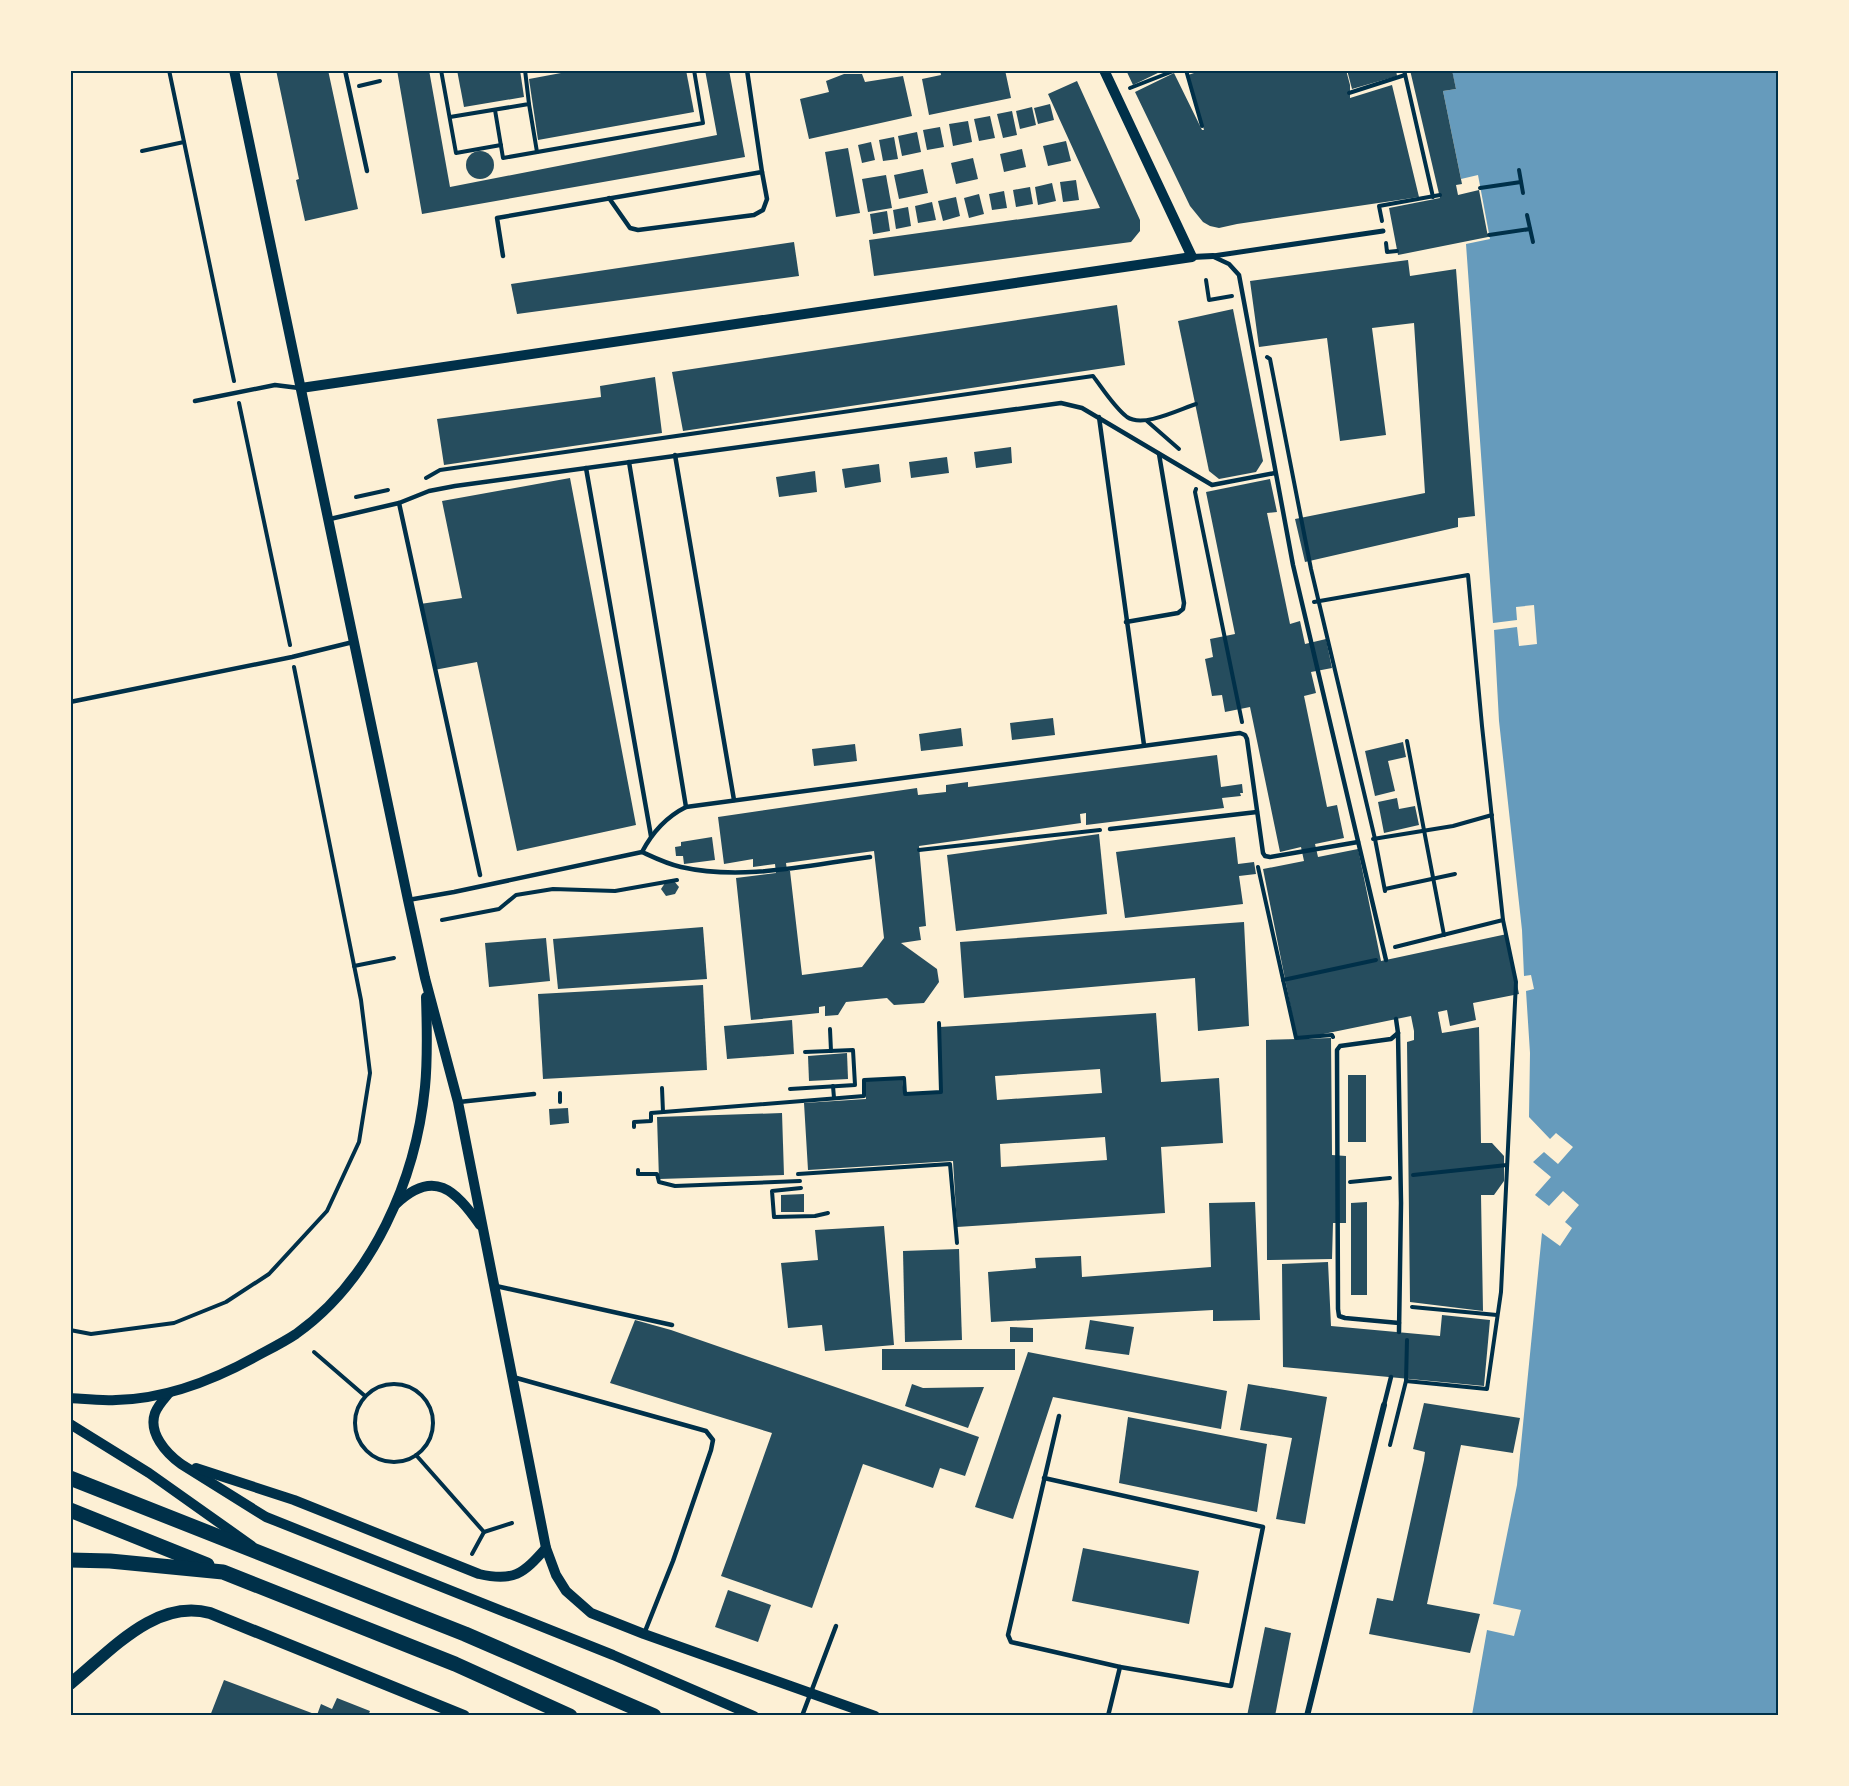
<svg xmlns="http://www.w3.org/2000/svg" width="1849" height="1786" font-family="'Source Serif 4',serif">
<style>
.water{fill:#669bbc}
.building{fill:#264d5e;fill-rule:evenodd}
.lines{fill:none;stroke-linecap:round;stroke-linejoin:round}
.path{stroke:#003049;stroke-width:4}
.service{stroke:#003049;stroke-width:4.5}
.pedestrian{stroke:#003049;stroke-width:5}
.minor{stroke:#003049;stroke-width:6}
.tertiary{stroke:#003049;stroke-width:10}
.secondary{stroke:#003049;stroke-width:12}
.primary{stroke:#003049;stroke-width:15}
.neatline{fill:none;stroke:#003049;stroke-width:2}
</style>
<rect width="100%" height="100%" fill="#fdf0d5"/>
<path class="water" d="M1452 71H1778V1715H1472L1487 1630 1514 1636 1521 1610 1493 1604 1517 1485 1542 1233 1560 1246 1572 1228 1565 1222 1579 1205 1563 1191 1549 1206 1535 1195 1551 1177 1533 1162 1544 1152 1558 1164 1573 1147 1556 1133 1550 1139 1529 1117 1530 1053 1526 991 1534 989 1531 975 1524 976 1522 930 1499 721 1494 630 1517 627 1519 646 1537 644 1534 605 1516 607 1517 620 1493 623 1466 244 1490 239 1478 175 1461 179 1443 91 1456 89Z"/>
<g class="building">
<path d="M276 70H328L358 209 305 221 296 180 299 179Z"/>
<path d="M397 70H429L450 187 717 135 705 70H729L745 157 422 214Z"/>
<path d="M457 70H520L524 97 464 107Z"/>
<path d="M577 70H686L694 112 538 140 529 79Z"/>
<path d="M940 70H1005L1011 98 929 115 922 79 941 75Z"/>
<path d="M1126 70H1164L1133 85Z"/>
<path d="M1203 70H1346L1350 85V98L1392 85 1419 197 1237 224 1219 228 1210 226 1203 222 1190 206 1135 92 1174 73 1202 130H1204L1188 75Z"/>
<path d="M1347 70H1396L1397 76 1352 89Z"/>
<path d="M1410 70H1452L1456 89 1443 91 1462 184 1456 185 1458 195 1479 190 1488 237 1398 255 1389 208 1440 198Z"/>
<path d="M844 74H862L865 82 903 76 912 116 809 139 800 99 829 92 826 81Z"/>
<path d="M1077 81 1140 220V231L1131 242 874 276 869 240 1100 208 1048 94Z"/>
<path d="M1050 104 1054 120 1038 124 1034 108Z"/>
<path d="M1032 107 1036 125 1020 129 1016 111Z"/>
<path d="M1012 111 1017 135 1003 138 997 114Z"/>
<path d="M990 116 995 138 979 141 974 119Z"/>
<path d="M968 121 972 142 953 146 949 124Z"/>
<path d="M940 127 944 147 927 150 923 130Z"/>
<path d="M917 132 921 152 902 156 898 136Z"/>
<path d="M894 137 898 159 883 161 879 140Z"/>
<path d="M1066 141 1071 161 1048 166 1043 146Z"/>
<path d="M871 142 875 160 862 163 858 145Z"/>
<path d="M848 148 860 213 836 217 825 152Z"/>
<path d="M1022 149 1026 167 1004 172 1000 154Z"/>
<circle cx="480" cy="165" r="14"/>
<path d="M973 158 978 179 956 184 951 163Z"/>
<path d="M923 169 928 193 899 199 894 175Z"/>
<path d="M886 175 892 208 868 212 862 179Z"/>
<path d="M1076 180 1079 200 1063 202 1060 182Z"/>
<path d="M1052 183 1056 201 1038 205 1035 187Z"/>
<path d="M1030 187 1033 204 1016 207 1013 190Z"/>
<path d="M1004 191 1007 208 992 210 989 194Z"/>
<path d="M979 194 984 214 969 218 964 198Z"/>
<path d="M956 197 960 216 943 221 938 201Z"/>
<path d="M932 202 936 220 918 223 915 206Z"/>
<path d="M908 207 911 226 896 229 893 210Z"/>
<path d="M887 211 890 231 873 234 870 214Z"/>
<path d="M794 242 799 276 517 314 511 284Z"/>
<path d="M1408 260 1410 276 1456 269 1475 516 1458 518V527L1305 562 1295 519 1425 493 1414 323 1372 328 1386 435 1340 441 1327 338 1259 347 1250 281Z"/>
<path d="M1117 305 1125 365 683 431 672 372Z"/>
<path d="M1233 309 1263 461 1256 472 1219 479 1209 471 1178 321Z"/>
<path d="M655 377 662 433 444 465 437 419 601 397 600 386Z"/>
<path d="M1011 447 1012 463 976 468 974 452Z"/>
<path d="M947 457 949 473 911 478 909 462Z"/>
<path d="M879 464 881 482 845 488 842 469Z"/>
<path d="M815 471 817 492 779 497 776 477Z"/>
<path d="M570 478 636 825 517 851 477 662 434 670 420 604 462 598 442 501Z"/>
<path d="M1270 479 1277 512 1267 513 1290 624 1300 621 1305 644 1326 639 1332 668 1311 672 1316 693 1304 696 1327 807 1337 805 1344 838 1315 844 1318 857 1358 849 1381 961 1507 934 1519 994 1473 1003 1476 1020 1450 1026 1447 1010 1438 1012 1442 1033 1479 1027 1481 1143H1492L1504 1156V1181L1494 1195H1481L1483 1311 1410 1302 1407 1042 1414 1040V1031L1411 1016 1299 1039 1331 1038 1332 1155 1346 1156V1223H1333L1332 1259 1267 1260 1266 1040 1297 1039 1263 869 1304 861 1301 847 1280 852 1250 707 1225 712 1222 695 1212 696 1205 659 1213 657 1210 639 1235 634 1206 492Z"/>
<path d="M1053 718 1055 735 1012 740 1010 723Z"/>
<path d="M961 728 963 746 921 751 919 734Z"/>
<path d="M1403 742 1406 757 1388 761 1395 791 1375 796 1365 751Z"/>
<path d="M855 744 857 761 814 766 812 749Z"/>
<path d="M1217 755 1221 787 1242 784 1243 793H1240L1241 796 1222 798 1224 808 1086 825V813L1080 814 1081 823 919 846 926 926 919 927 921 940 901 943 937 969 939 982 924 1003 894 1005 887 998 846 1002 838 1015 825 1016V1006L819 1007V1013L751 1020 736 878 776 873 775 864 753 867V859L724 864 718 817 917 788 918 795 946 792V785L968 782V787ZM874 851 884 938 862 967 802 975 790 871H787L786 863Z"/>
<path d="M1397 798 1399 809 1415 806 1419 825 1384 833 1378 802Z"/>
<path d="M1099 834 1107 914 956 931 947 855Z"/>
<path d="M712 837 715 860 684 864 683 856H676L675 847 681 846V842Z"/>
<path d="M1235 837 1238 864 1254 862 1256 874 1239 876 1243 904 1125 918 1116 852Z"/>
<path d="M674 881 679 887 675 894 666 896 661 889 665 883Z"/>
<path d="M1244 922 1249 1026 1198 1031 1195 978 964 998 960 942Z"/>
<path d="M703 927 707 979 558 989 553 939Z"/>
<path d="M546 938 550 981 489 987 485 943Z"/>
<path d="M703 985 707 1070 543 1079 538 994Z"/>
<path d="M1156 1013 1161 1082 1219 1078 1223 1143 1161 1147 1165 1213 957 1227 953 1161 808 1170 804 1103 866 1099 865 1081 902 1079 904 1095 942 1092 940 1027ZM1100 1069 1102 1093 997 1100 995 1076ZM1105 1137 1107 1160 1001 1167 1000 1144Z"/>
<path d="M792 1020 794 1054 727 1059 724 1026Z"/>
<path d="M847 1053 848 1079 809 1081 808 1056Z"/>
<rect x="1348" y="1075" width="18" height="67"/>
<path d="M568 1108 569 1123 550 1125 549 1109Z"/>
<path d="M782 1113 784 1175 659 1179 657 1117Z"/>
<path d="M804 1194V1212H781V1195Z"/>
<path d="M1255 1202 1260 1320 1213 1321V1310L991 1322 988 1272 1036 1268 1035 1258 1081 1256 1082 1277 1211 1267 1209 1203Z"/>
<path d="M1367 1202V1295H1351V1203Z"/>
<path d="M884 1226 894 1345 825 1351 822 1325 788 1328 781 1263 818 1260 815 1230Z"/>
<path d="M959 1249 962 1340 905 1342 903 1251Z"/>
<path d="M1328 1262 1331 1326 1440 1336 1442 1315 1490 1320 1484 1386 1283 1367 1282 1264Z"/>
<path d="M635 1320 671 1330 979 1437 965 1476 940 1468 933 1488 863 1464 812 1608 721 1576 772 1433 610 1383Z"/>
<path d="M1090 1320 1134 1327 1129 1355 1085 1349Z"/>
<path d="M1010 1327 1033 1328V1342H1010Z"/>
<rect x="882" y="1349" width="133" height="21"/>
<path d="M1028 1352 1227 1391 1221 1429 1053 1397 1013 1519 975 1507Z"/>
<path d="M912 1384 923 1388 984 1387 968 1428 905 1406Z"/>
<path d="M1248 1384 1327 1397 1305 1524 1276 1519 1292 1438 1240 1430Z"/>
<path d="M1424 1403 1520 1418 1513 1453 1461 1445 1427 1604 1480 1614 1470 1653 1369 1634 1377 1598 1393 1601 1424 1460 1425 1452 1413 1449Z"/>
<path d="M1128 1417 1267 1444 1257 1512 1119 1483Z"/>
<path d="M1083 1548 1199 1571 1189 1624 1072 1601Z"/>
<path d="M728 1590 771 1605 758 1642 715 1627Z"/>
<path d="M1265 1627 1291 1633 1275 1716H1247Z"/>
<path d="M224 1680 317 1715 321 1704 332 1709 337 1698 370 1711 368 1716H210Z"/>
</g>
<g class="lines">
<g class="path">
<path d="M169 70 234 381"/>
<path d="M441 70 456 153 501 145"/>
<path d="M1186 70 1202 126"/>
<path d="M1404 70 1433 197"/>
<path d="M359 86 380 81"/>
<path d="M1130 88 1176 70"/>
<path d="M1349 93 1405 75"/>
<path d="M529 104 537 152"/>
<path d="M495 110 503 158 703 123 694 70"/>
<path d="M450 117 529 104 525 70"/>
<path d="M142 151 184 142"/>
<path d="M1519 170 1523 193"/>
<path d="M1480 188 1521 182"/>
<path d="M1527 215 1533 242"/>
<path d="M1382 221 1379 206 1440 195"/>
<path d="M1489 235 1530 229"/>
<path d="M1386 243 1387 252 1397 251"/>
<path d="M1206 280 1209 300 1232 296"/>
<path d="M1267 357 1270 359 1311 569 1375 839 1385 891"/>
<path d="M239 403 290 645"/>
<path d="M1147 421 1179 449"/>
<path d="M426 478 440 470 1093 376C1103 389 1114 407 1127 417 1143 428 1178 410 1196 404"/>
<path d="M1196 489 1195 492 1242 722"/>
<path d="M356 497 388 490"/>
<path d="M1314 602 1468 575 1482 726 1503 920 1516 982 1501 1292 1487 1389 1406 1381 1390 1445"/>
<path d="M1407 741 1444 935"/>
<path d="M1373 839 1453 826 1492 815"/>
<path d="M919 850 1100 830"/>
<path d="M1258 867 1296 1038 1332 1035 1333 1037"/>
<path d="M1385 889 1455 874"/>
<path d="M442 920 499 909 516 895 553 889 615 891 677 880"/>
<path d="M1395 947 1503 920"/>
<path d="M354 966 394 958"/>
<path d="M1283 980 1376 960"/>
<path d="M830 1029 831 1051"/>
<path d="M833 1086 834 1098"/>
<path d="M662 1088 663 1112"/>
<path d="M790 1089 855 1085 853 1050 805 1052"/>
<path d="M560 1093V1102"/>
<path d="M634 1127V1122L651 1121V1113L864 1096V1080L904 1078 905 1094 941 1092 939 1023"/>
<path d="M638 1170V1174H657L659 1182 675 1186 800 1181"/>
<path d="M798 1174 950 1164 957 1243"/>
<path d="M1413 1175 1507 1165"/>
<path d="M1350 1182 1390 1178"/>
<path d="M801 1188 772 1191 774 1217 815 1216 828 1213"/>
<path d="M1412 1307 1497 1315"/>
<path d="M70 1330 91 1334 174 1323 226 1302 269 1274 327 1211 359 1142 370 1073 361 1000 294 667"/>
<path d="M314 1352 365 1396"/>
<path d="M1406 1381 1407 1340"/>
<circle cx="394" cy="1423" r="39"/>
<path d="M416 1455 484 1532 512 1523"/>
<path d="M472 1554 484 1532"/>
</g>
<g class="service">
<path d="M345 70 367 171"/>
<path d="M609 198 630 228 638 230 754 215 763 210 767 199 762 172"/>
<path d="M503 256 497 218 762 172 747 70"/>
<path d="M1214 257 1229 264 1239 275 1293 565 1386 960"/>
<path d="M195 401 275 385 299 388"/>
<path d="M1099 417 1144 745"/>
<path d="M675 455 734 800"/>
<path d="M629 462 686 807"/>
<path d="M586 468 651 836"/>
<path d="M399 503 480 875"/>
<path d="M330 519 399 503 429 491 455 486 1061 403 1082 408 1212 485 1275 473"/>
<path d="M1126 622 1178 613 1183 609 1184 603 1159 454"/>
<path d="M70 702 292 657 353 642"/>
<path d="M1110 829 1257 812"/>
<path d="M642 852C655 858 667 864 681 867 743 881 808 865 870 857"/>
<path d="M408 900 454 892 642 852C652 833 666 817 686 807L1240 733 1245 735 1247 739 1263 853 1265 856 1270 857 1358 842"/>
<path d="M1396 1019 1398 1033 1401 1203 1399 1332"/>
<path d="M1398 1033 1391 1039 1340 1046 1337 1050 1338 1309 1339 1316 1345 1318 1399 1323"/>
<path d="M459 1102 534 1094"/>
<path d="M496 1286 672 1325"/>
<path d="M513 1377 706 1431 713 1440 711 1450 673 1561 644 1634"/>
<path d="M1384 1405 1391 1377"/>
<path d="M1059 1416 1008 1635 1011 1642 1120 1667 1108 1716"/>
<path d="M1044 1478 1263 1527 1231 1686 1120 1667"/>
<path d="M802 1716 836 1626"/>
</g>
<path class="pedestrian" d="M1213 256 1383 231"/>
<g class="minor">
<path d="M1192 257 1213 256"/>
<path d="M1307 1716 1384 1405"/>
</g>
<g class="tertiary">
<path d="M234 70 408 900 425 978 458 1102 546 1548 556 1575 566 1591 591 1613 644 1634 875 1716"/>
<path d="M301 388 1192 257 1104 70"/>
<path d="M396 1204C434 1168 455 1190 480 1225"/>
<path d="M169 1393C164 1399 158 1405 155 1413 148 1433 166 1453 181 1464L266 1517 613 1655 754 1716"/>
<path d="M70 1398C85 1399 101 1401 116 1400 166 1399 214 1380 257 1356 270 1349 284 1342 296 1334 373 1279 416 1179 425 1087 428 1057 427 1027 426 997"/>
<path d="M70 1424 149 1473 252 1546"/>
<path d="M196 1468 294 1500 479 1574C514 1582 523 1574 546 1548"/>
</g>
<path class="secondary" d="M70 1684C110 1652 155 1598 210 1613L464 1716"/>
<g class="primary">
<path d="M70 1478 465 1634 654 1716"/>
<path d="M70 1510 207 1565"/>
<path d="M70 1560 110 1561 223 1572 455 1664 570 1716"/>
</g>
</g>
<rect width="1849" height="1786" fill="none" stroke="#fdf0d5" stroke-width="144"/>
<rect x="72" y="72" width="1705" height="1642" class="neatline"/>
</svg>
